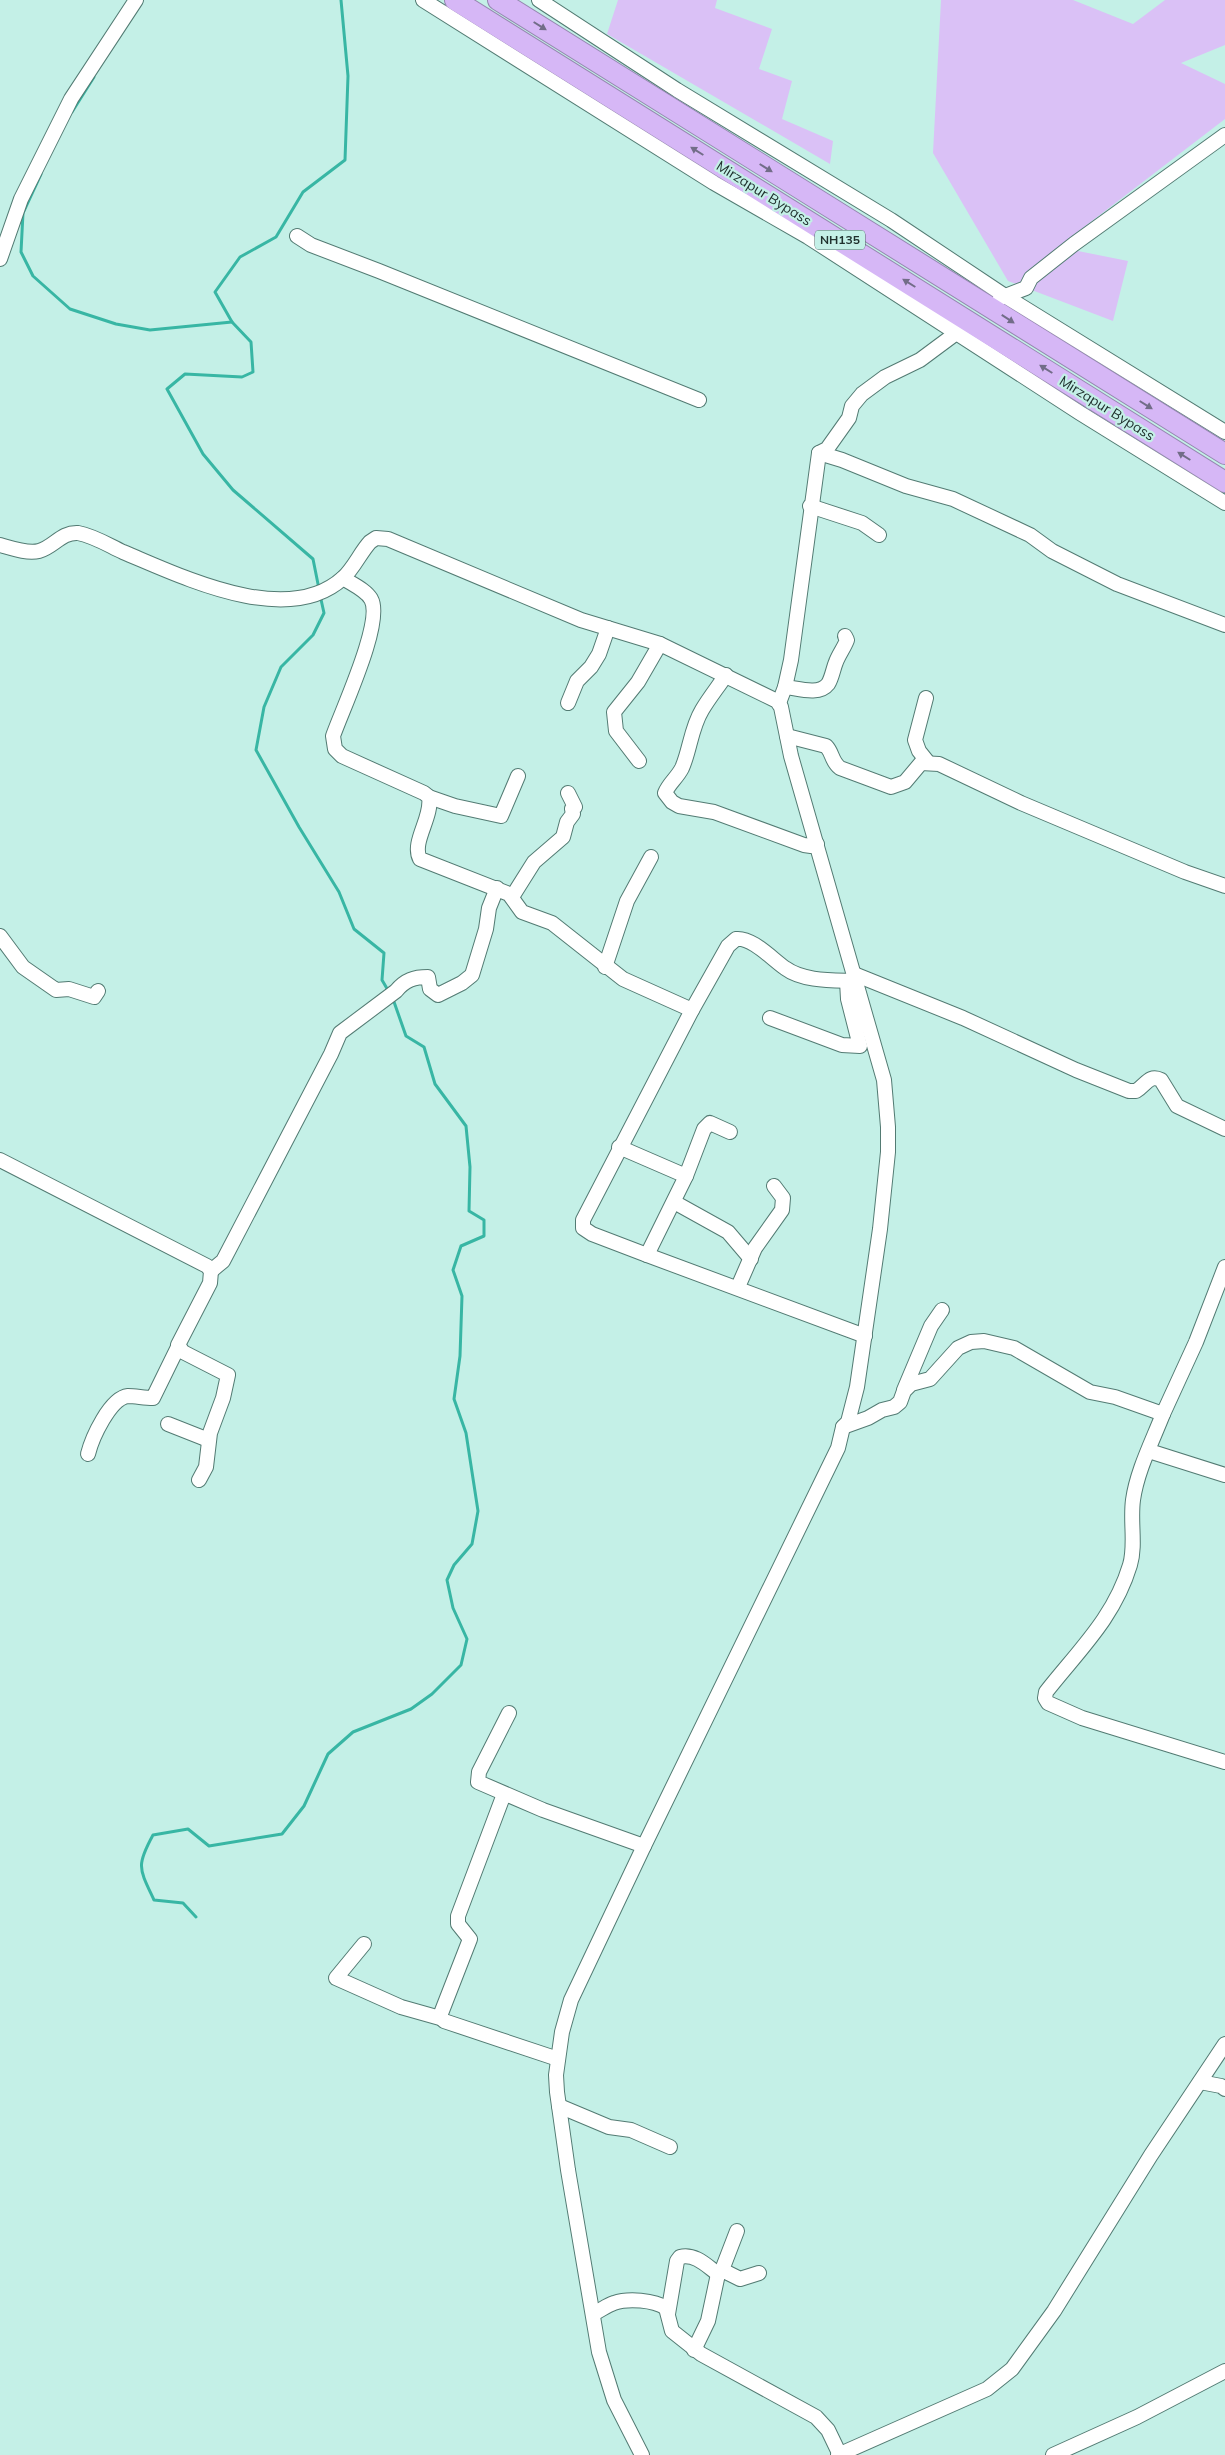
<svg xmlns="http://www.w3.org/2000/svg" width="1225" height="2455" font-family="Mulish,sans-serif">
<style>
.grass{fill:#dac1f6}
.lines{fill:none;stroke-linecap:round;stroke-linejoin:round}
.stream{stroke:#38b6a4;stroke-width:3}
.minor-casing{stroke:#537b73;stroke-width:16}
.highway-casing{stroke:#9688b0;stroke-width:22}
.minor{stroke:#fff;stroke-width:14}
.highway{stroke:#d6b7f6;stroke-width:20}
.oneway{fill:#726d88}
.labels{text-anchor:middle;stroke-width:4.5;stroke-linejoin:round;paint-order:stroke}
.shield{fill:#c4f0e7;stroke:#516a66;stroke-width:1}
.shield-label{font-size:12px;font-weight:bold;fill:#20312e}
.street-label{font-size:14px;fill:#20312e;stroke:#c4f0e7}
</style>
<rect width="100%" height="100%" fill="#c4f0e7"/>
<g class="grass">
<path d="M618 0H717L715 8 772 29 759 69 792 81 782 119 833 141 830 164 607 34Z"/>
<path d="M941 0H1073L1133 24 1165 0H1225V45L1181 63 1225 84V119L1058 247 1128 261 1113 321 1008 281 933 153Z"/>
</g>
<g class="lines">
<g class="stream">
<path d="M72 112 94 77"/>
<path d="M41 174 23 213 21 252 33 276 70 309 116 324 150 330 232 322"/>
<path d="M319 589 313 559 233 490 203 454 167 389 185 374 242 377 253 372 251 342 232 322 215 292 240 257 276 237 303 192 345 160 348 76 341 0"/>
<path d="M320 595 324 613 313 635 281 667 264 707 256 750 299 827 339 892 354 929 384 953 382 980 389 992"/>
<path d="M196 1917 183 1903 154 1900C139 1868 136 1866 153 1835L188 1829 209 1846 282 1834 304 1806 328 1754 353 1732 411 1709 432 1694 461 1665 467 1639 453 1608 447 1580 454 1565 472 1544 478 1511 466 1433 454 1399 460 1356 462 1296 453 1270 461 1246 484 1236V1220L469 1211 470 1167 466 1126 435 1084 424 1047 406 1036 393 999"/>
</g>
<defs>
<g id="minor">
<path d="M423 0 714 183 808 237 1080 413 1225 503"/>
<path d="M539 0 677 90 891 220 1005 296 1225 432"/>
<path d="M297 236 311 245 379 271 699 400"/>
<path d="M0 259 21 199 71 99 136 0"/>
<path d="M1000 298 1026 288 1031 278 1074 244 1225 135"/>
<path d="M819 453 842 460 906 486 953 499 1030 535 1052 551 1117 584 1225 625"/>
<path d="M810 506 862 523 879 535"/>
<path d="M0 545C11 548 27 554 39 551 54 547 61 532 78 533 94 536 108 545 123 552 181 576 287 629 343 578 354 568 360 553 370 542L376 538 388 539 581 620 660 644 777 701 781 707 791 756 884 1080 888 1127V1152L880 1229 857 1387 848 1422 843 1427 838 1448 644 1846 571 2000 562 2032 556 2075 557 2092 568 2170 599 2352 614 2400 642 2455"/>
<path d="M343 578C352 584 366 590 371 599 384 621 342 710 333 736L335 749 342 756 424 793 429 797C433 817 411 842 420 859L509 894 522 912 552 923 623 979 692 1010 728 946 736 939C752 937 772 959 785 968 804 982 835 980 857 981"/>
<path d="M726 675C718 687 709 698 702 710 691 728 690 750 682 768 677 778 669 783 665 793L672 802 679 806 714 812 804 845 811 846 817 844"/>
<path d="M785 687C797 688 819 696 828 684 832 678 833 669 836 662 839 654 844 648 847 640L845 636"/>
<path d="M926 698 915 740 919 751 927 761"/>
<path d="M568 703 577 681 591 667 599 654 608 628"/>
<path d="M779 703 785 687 791 660 819 453 827 449 849 418 852 406 862 394 885 377 920 360 955 334"/>
<path d="M787 736 826 746C833 753 831 761 840 768L891 787 905 782 921 763 939 764 1021 803 1185 872 1225 886"/>
<path d="M639 761 616 731 614 712 638 682 660 644"/>
<path d="M429 797 455 806 501 816 518 776"/>
<path d="M512 897 534 862 563 837 567 822 573 814 572 809 575 807 568 793"/>
<path d="M0 936 23 967 56 990 69 989 94 997 98 991"/>
<path d="M605 967 627 901 651 857"/>
<path d="M854 974 963 1018 1076 1070 1129 1091H1136C1146 1085 1149 1074 1161 1080L1177 1106 1225 1129"/>
<path d="M692 1010 583 1220V1228L592 1234 647 1255 865 1336"/>
<path d="M770 1018 842 1045 860 1046 848 999 847 981"/>
<path d="M619 1147 686 1176 647 1255"/>
<path d="M0 1160 207 1266 211 1271 210 1283 178 1345 183 1352 228 1375 223 1398 210 1433 206 1467 199 1480"/>
<path d="M686 1176 704 1129 710 1123 730 1132"/>
<path d="M674 1202 728 1232 751 1259"/>
<path d="M211 1271 223 1261 331 1054 340 1033 396 991C405 980 414 977 428 977L430 989 438 995 462 983 472 975 486 929 489 908 497 888"/>
<path d="M738 1287 755 1248 782 1210 783 1198 774 1186"/>
<path d="M904 1390 931 1326 942 1310"/>
<path d="M1163 1414C1152 1442 1137 1471 1133 1500 1130 1522 1136 1545 1130 1565 1114 1618 1079 1650 1046 1692L1045 1698 1048 1703 1082 1718 1225 1762"/>
<path d="M168 1424 206 1439 208 1438"/>
<path d="M843 1427 868 1418 882 1410 894 1407 900 1402 904 1391 911 1384 930 1379 958 1348 971 1342 984 1341 1014 1348 1090 1392 1115 1397 1163 1414 1196 1342 1225 1267"/>
<path d="M1149 1451 1225 1475"/>
<path d="M88 1454C92 1438 110 1398 128 1396 136 1396 144 1398 153 1398L178 1347"/>
<path d="M509 1713 479 1772 478 1782 543 1810 644 1846"/>
<path d="M504 1794 458 1916V1924L470 1939 440 2016 444 2021 558 2059"/>
<path d="M364 1944 336 1978 401 2007 440 2018"/>
<path d="M1200 2082 1221 2086 1225 2089"/>
<path d="M559 2106 609 2127 631 2130 670 2147"/>
<path d="M722 2270 737 2231"/>
<path d="M593 2314C600 2311 607 2305 614 2303 628 2298 654 2300 666 2308L672 2331 701 2354 816 2417 828 2430 840 2455"/>
<path d="M668 2314 677 2261 680 2257C695 2253 707 2266 718 2274"/>
<path d="M694 2350 708 2321 718 2274 722 2270 740 2279 759 2273"/>
<path d="M838 2455 987 2389 1012 2369 1054 2311 1151 2155 1225 2044"/>
<path d="M1053 2455 1137 2417 1225 2371"/>
</g>
<g id="highway">
<path d="M455 0 1225 482"/>
<path d="M498 0 1225 454"/>
</g>
</defs>
<use href="#minor" class="minor-casing"/>
<use href="#highway" class="highway-casing"/>
<use href="#minor" class="minor"/>
<use href="#highway" class="highway"/>
</g>
<defs><path id="oneway-solid" d="M-6-.8H1V-3.2L6.5 0L1 3.2V.8H-6Z" transform="scale(1.25)"/></defs>
<g class="oneway">
<use href="#oneway-solid" transform="translate(540 26) rotate(32)"/>
<use href="#oneway-solid" transform="translate(697 151) rotate(-148)"/>
<use href="#oneway-solid" transform="translate(766 168) rotate(32)"/>
<use href="#oneway-solid" transform="translate(909 283) rotate(-148)"/>
<use href="#oneway-solid" transform="translate(1008 319) rotate(33)"/>
<use href="#oneway-solid" transform="translate(1046 369) rotate(-148)"/>
<use href="#oneway-solid" transform="translate(1146 405) rotate(32)"/>
<use href="#oneway-solid" transform="translate(1184 456) rotate(-148)"/>
</g>
<g class="labels">
<rect class="shield" x="815" y="230.5" width="50" height="19" rx="4"/>
<g class="shield-label">
<text x="840" y="244">NH135</text>
</g>
<g class="street-label">
<text transform="translate(764 193) rotate(32)" y="5">Mirzapur Bypass</text>
<text transform="translate(1107 408) rotate(32)" y="5">Mirzapur Bypass</text>
</g>
</g>
</svg>
